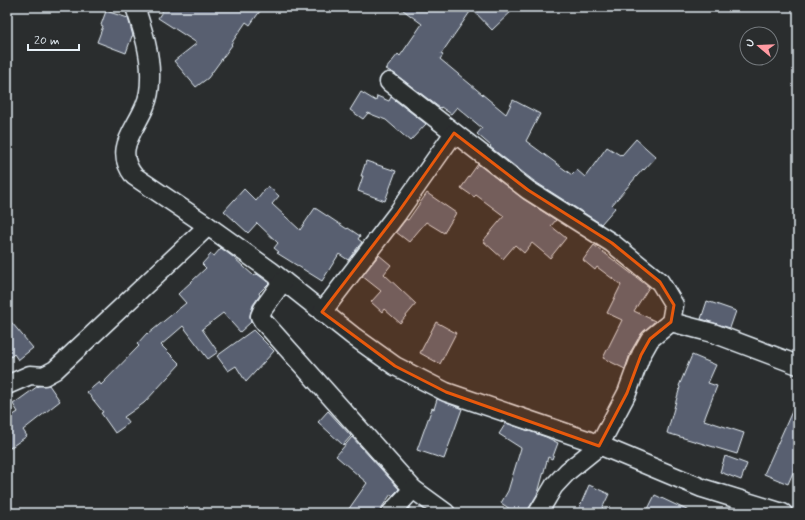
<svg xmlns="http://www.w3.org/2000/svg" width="805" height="520" font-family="Mynerve,sans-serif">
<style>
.building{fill:#585e6f;stroke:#e8f1f8}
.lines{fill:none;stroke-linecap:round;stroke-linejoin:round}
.minor-casing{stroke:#e8f1f8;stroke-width:21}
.minor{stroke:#2a2d2e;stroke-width:18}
.marked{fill:#e8590c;fill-opacity:0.2;stroke:#e8590c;stroke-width:3;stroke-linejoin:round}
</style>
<rect width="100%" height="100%" fill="#2a2d2e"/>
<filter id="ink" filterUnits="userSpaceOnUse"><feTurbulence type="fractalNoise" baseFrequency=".025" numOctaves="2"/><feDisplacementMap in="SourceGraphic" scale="8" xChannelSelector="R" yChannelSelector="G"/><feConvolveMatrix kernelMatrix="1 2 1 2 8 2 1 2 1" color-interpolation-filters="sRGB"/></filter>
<g filter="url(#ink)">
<g class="building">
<path d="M165 7H263L250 25 246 22 231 44 232 45 208 78 196 87 174 61 197 43 158 18Z"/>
<path d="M399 7H516L492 30 472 9 441 54 443 55 440 59 506 114 513 100 540 114 526 141 572 175 577 170 585 177 607 147 620 155 621 154 622 155 636 139 656 157 644 170 643 169 612 205 615 208 601 224 534 181 490 147 491 146 477 134 482 128 457 107 451 114 441 107 440 108 395 74 386 69 398 54 400 56 422 24Z"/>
<path d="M106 11 128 18 133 36H132L126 53 97 42 103 26 101 25Z"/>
<path d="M361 92 376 101 377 96 389 101 391 97 426 124 410 141 386 120 368 113 363 119 350 110Z"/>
<path d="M366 161 396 171 385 201 358 191 363 176H361Z"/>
<path d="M478 164 522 198 556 220 551 226 566 238 550 258 532 243 524 253 515 245 503 259 483 241 504 216 476 195 474 197 461 188Z"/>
<path d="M268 186 279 196 272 204 300 230 315 208 347 229 348 228 360 236 358 239 362 242 348 260 339 254 322 281 277 253 279 252 274 248 278 243 257 223 248 233 224 211 244 189 256 201Z"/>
<path d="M427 193 456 213 444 233 426 222 409 242 396 232 406 219 408 220Z"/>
<path d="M594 245 649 287 634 311 655 321 641 334 631 351 625 369 603 358 622 320 607 313 621 285 597 267 595 270 583 260Z"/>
<path d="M221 248 233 257 254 276 257 274 269 283 259 293 260 295 253 305 250 316 251 322 240 332 223 313 202 329 218 352 208 359 183 326 161 345 180 364 144 403 124 417 129 423 115 433 101 413 103 412 87 392 99 382 101 385 139 346 137 344 147 333 148 334 186 303 178 294 206 268 202 264 211 254 214 256Z"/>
<path d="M379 255 391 265 384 274 416 304 400 323 384 309 382 312 371 302 381 291 362 276Z"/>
<path d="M707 301 736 311 730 328 701 319Z"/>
<path d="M7 317 33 348 18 360 14 354 7 361Z"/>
<path d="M436 322 456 333 440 364 420 353Z"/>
<path d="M253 330 274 351 246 382 236 366 228 371 217 356Z"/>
<path d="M692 355 716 365 708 383 717 386 704 420 744 433 737 454 667 433 680 387 679 386Z"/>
<path d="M49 385 60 401 23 430 27 436 7 450V419L18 412 13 404 38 386Z"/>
<path d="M798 398V461L788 484 764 474Z"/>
<path d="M437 399 462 409 444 459 417 450 432 408 434 409Z"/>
<path d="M328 411 351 436 343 445 318 422Z"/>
<path d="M506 423 546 437 558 443 552 459 548 457 538 493 529 508 528 513H516L501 503 508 491 521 448 499 434Z"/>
<path d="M352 437 399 489 392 496 391 494 378 513H346L367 483 336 456Z"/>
<path d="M725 456 747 464 741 480 720 472Z"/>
<path d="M589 485 609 494 600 513H577Z"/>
<path d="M655 495 693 513H646Z"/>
</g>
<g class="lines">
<defs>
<g id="minor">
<path d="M135 7C143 30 151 55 150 79 150 87 148 99 145 106 135 131 113 149 134 176L208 226 271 271 353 336 395 366 446 392 587 440 702 488 783 513"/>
<path d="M389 82 528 190 612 243 660 282 674 305 671 322"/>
<path d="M283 281 263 309 260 316 263 321 413 489 446 513"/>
<path d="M322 312 397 214 454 133"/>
<path d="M7 385 30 375 44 376 55 370 208 226"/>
<path d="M391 513 413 489"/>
<path d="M538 513 554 486 568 471 599 446 627 393 641 355 650 339 671 322 713 333 798 365"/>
</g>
</defs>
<use href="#minor" class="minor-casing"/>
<use href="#minor" class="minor"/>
</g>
</g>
<path class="marked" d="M454 133 528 190 612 243 660 282 674 305 671 322 650 339 641 355 627 393 599 446 446 392 395 366 322 312 397 214Z"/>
<rect width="805" height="520" fill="none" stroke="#2a2d2e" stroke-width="24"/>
<rect x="12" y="12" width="781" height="496" fill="none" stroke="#e8f1f8" stroke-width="1.5" filter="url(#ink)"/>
<g transform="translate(759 46) rotate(289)"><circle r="19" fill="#2a2d2e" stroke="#767b7f"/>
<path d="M0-3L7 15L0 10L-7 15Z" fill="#ff9aa2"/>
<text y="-6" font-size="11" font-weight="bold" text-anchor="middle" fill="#e8f1f8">U</text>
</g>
<path d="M28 44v6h51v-6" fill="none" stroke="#e8f1f8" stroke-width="2"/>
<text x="34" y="44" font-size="12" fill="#e8f1f8" stroke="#2a2d2e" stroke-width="3" paint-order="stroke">20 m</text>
</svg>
